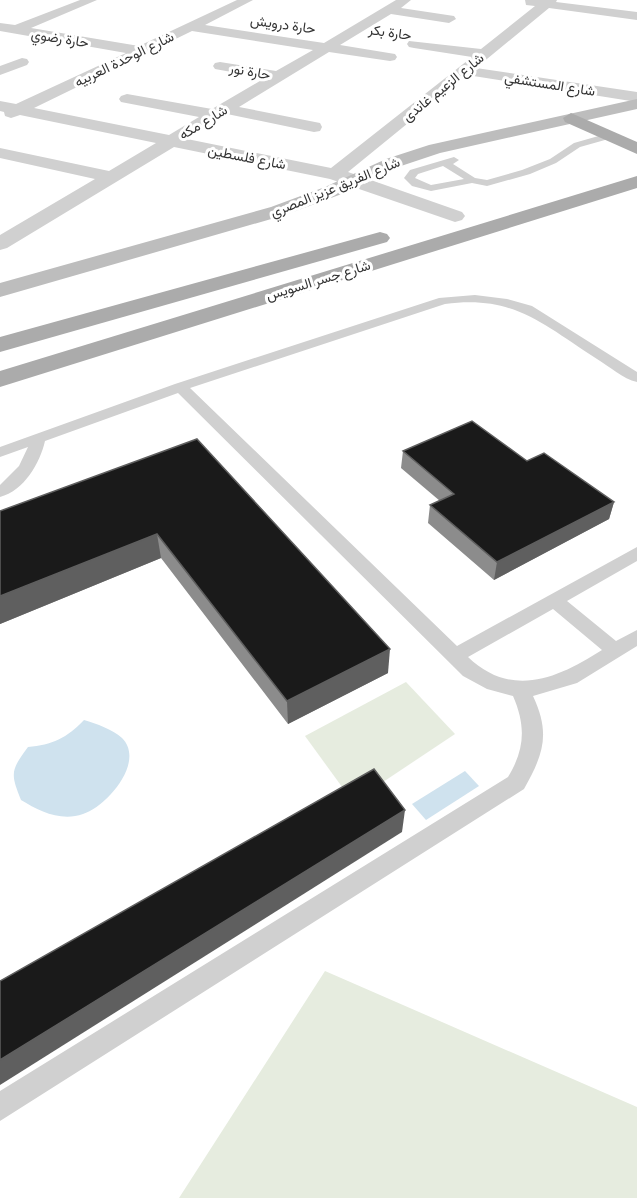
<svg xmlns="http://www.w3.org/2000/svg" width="637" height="1198" font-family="Overpass,Vazirmatn,sans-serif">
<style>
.green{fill:#e6ecdf}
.water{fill:#cfe2ee}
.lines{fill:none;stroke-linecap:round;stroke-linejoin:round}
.lane{fill:#d0d0d0;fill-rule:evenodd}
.street{fill:#d0d0d0;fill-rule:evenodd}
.secondary{fill:#bdbdbd;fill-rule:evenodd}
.primary{fill:#ababab;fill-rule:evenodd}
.wall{fill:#8c8c8c}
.shaded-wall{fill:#5f5f5f}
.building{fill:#1a1a1a;stroke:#5f5f5f;stroke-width:1.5}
.labels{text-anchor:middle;stroke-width:6;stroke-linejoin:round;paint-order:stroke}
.far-street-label{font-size:14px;fill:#333;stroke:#fff}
</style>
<rect width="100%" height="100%" fill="#fff"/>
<g class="green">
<path d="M406 682 455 734 353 802 305 736Z"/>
<path d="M325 971 637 1107V1198H179Z"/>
</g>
<g class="water">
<path d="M84 720C97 724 112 729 122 738 146 762 106 807 83 814 61 822 39 811 21 800 10 773 11 770 28 747 52 745 67 738 84 720Z"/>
<path d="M465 771 479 786 426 820 412 804Z"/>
</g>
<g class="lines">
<g class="lane">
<path d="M609 133 612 134V138L580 147 556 163 530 174 487 186 472 183 431 191 412 186 404 178 410 170 454 157 459 160 453 164 475 178 487 180 522 170 550 159 574 143ZM443 166 464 179 431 185 415 178 418 174Z"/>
<path d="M475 295 507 299 532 306 637 372V382C623 379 609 366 597 359 542 324 515 295 445 304L190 388 457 646 637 547V561L567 601 616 641 637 630V646L577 683 533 696C551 734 543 755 524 789L0 1121V1091L508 777C525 749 526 726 513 696L487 689 463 676 178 393 45 441C40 463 24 491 0 497V485L19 466 28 447 0 457V447L175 384 439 298ZM553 609 602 650C558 678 512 699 468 657Z"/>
</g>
<g class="street">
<path d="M80 0H97L31 28 139 46 237 0H253L205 25 324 43 396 0H411L401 8 454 16 456 19 449 23 391 14 340 45 395 54 397 57 395 60 390 61 329 52 239 107 320 123 322 127 320 131 314 132 227 114 187 139 331 168 472 57 414 48 409 47 407 44 409 41 481 49 535 6 526 5 525 0H557L556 2 637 12V20L549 8 476 68 637 92V102L467 75 348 172 462 212 465 216 462 220 455 222 330 179 174 147 7 248 0 250V235L95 179 0 158V148L109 171 156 143 20 115 11 118 5 116 4 112 0 111V101L16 104 126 53 0 31V23L15 25ZM192 31 313 50 276 71 220 62 215 63 213 66 215 69 265 78 212 109 127 94 121 96 119 99 121 102 199 117 169 135 34 108Z"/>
<path d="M22 58 27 59 29 62 27 65 0 75V66Z"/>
</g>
<path class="secondary" d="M637 99V109L440 153 398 167 339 195 285 215 0 297V283L271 207 325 187 386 159 429 145Z"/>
<g class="primary">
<path d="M571 113 637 142V154L565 122 563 118Z"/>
<path d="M637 176V188L0 387V371Z"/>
<path d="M380 232 387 234 390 238 387 242 0 352V337Z"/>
</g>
</g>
<g class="wall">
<path d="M197 439 388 673 288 724 161 558 0 624V511Z"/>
<path d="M403 451 527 461 614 502 609 519 494 580 428 523 430 505 440 501 401 468Z"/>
</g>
<g class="shaded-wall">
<path d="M614 502 609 519 494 580 497 562Z"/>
<path d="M157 534 161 558 0 624V596Z"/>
<path d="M390 649 388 673 288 724 287 701Z"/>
<path d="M405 810 402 832 0 1085V1060Z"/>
</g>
<g class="building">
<path d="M472 421 527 461 544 453 614 502 497 562 430 505 454 494 403 451Z"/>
<path d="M197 439 390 649 287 701 157 534 0 596V511Z"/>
<path d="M374 769 405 810 0 1060V981Z"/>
</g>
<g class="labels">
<g class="far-street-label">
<text transform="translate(283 24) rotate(8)" y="5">حارة درويش</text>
<text transform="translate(390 32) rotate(8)" y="5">حارة بكر</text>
<text transform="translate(60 38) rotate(9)" y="5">حارة رضوي</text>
<text transform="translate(124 59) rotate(-26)" y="5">شارع الوحدة العربيه</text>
<text transform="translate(250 71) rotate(10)" y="5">حارة نور</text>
<text transform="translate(550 84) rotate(9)" y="5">شارع المستشفي</text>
<text transform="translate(443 87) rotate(-39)" y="5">شارع الزعيم غاندى</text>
<text transform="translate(203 122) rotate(-31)" y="5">شارع مكه</text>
<text transform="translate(247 157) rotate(11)" y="5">شارع فلسطين</text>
<text transform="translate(335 187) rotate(-22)" y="5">شارع الفريق عزيز المصري</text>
<text transform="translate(318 280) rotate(-17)" y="5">شارع جسر السويس</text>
</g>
</g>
</svg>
